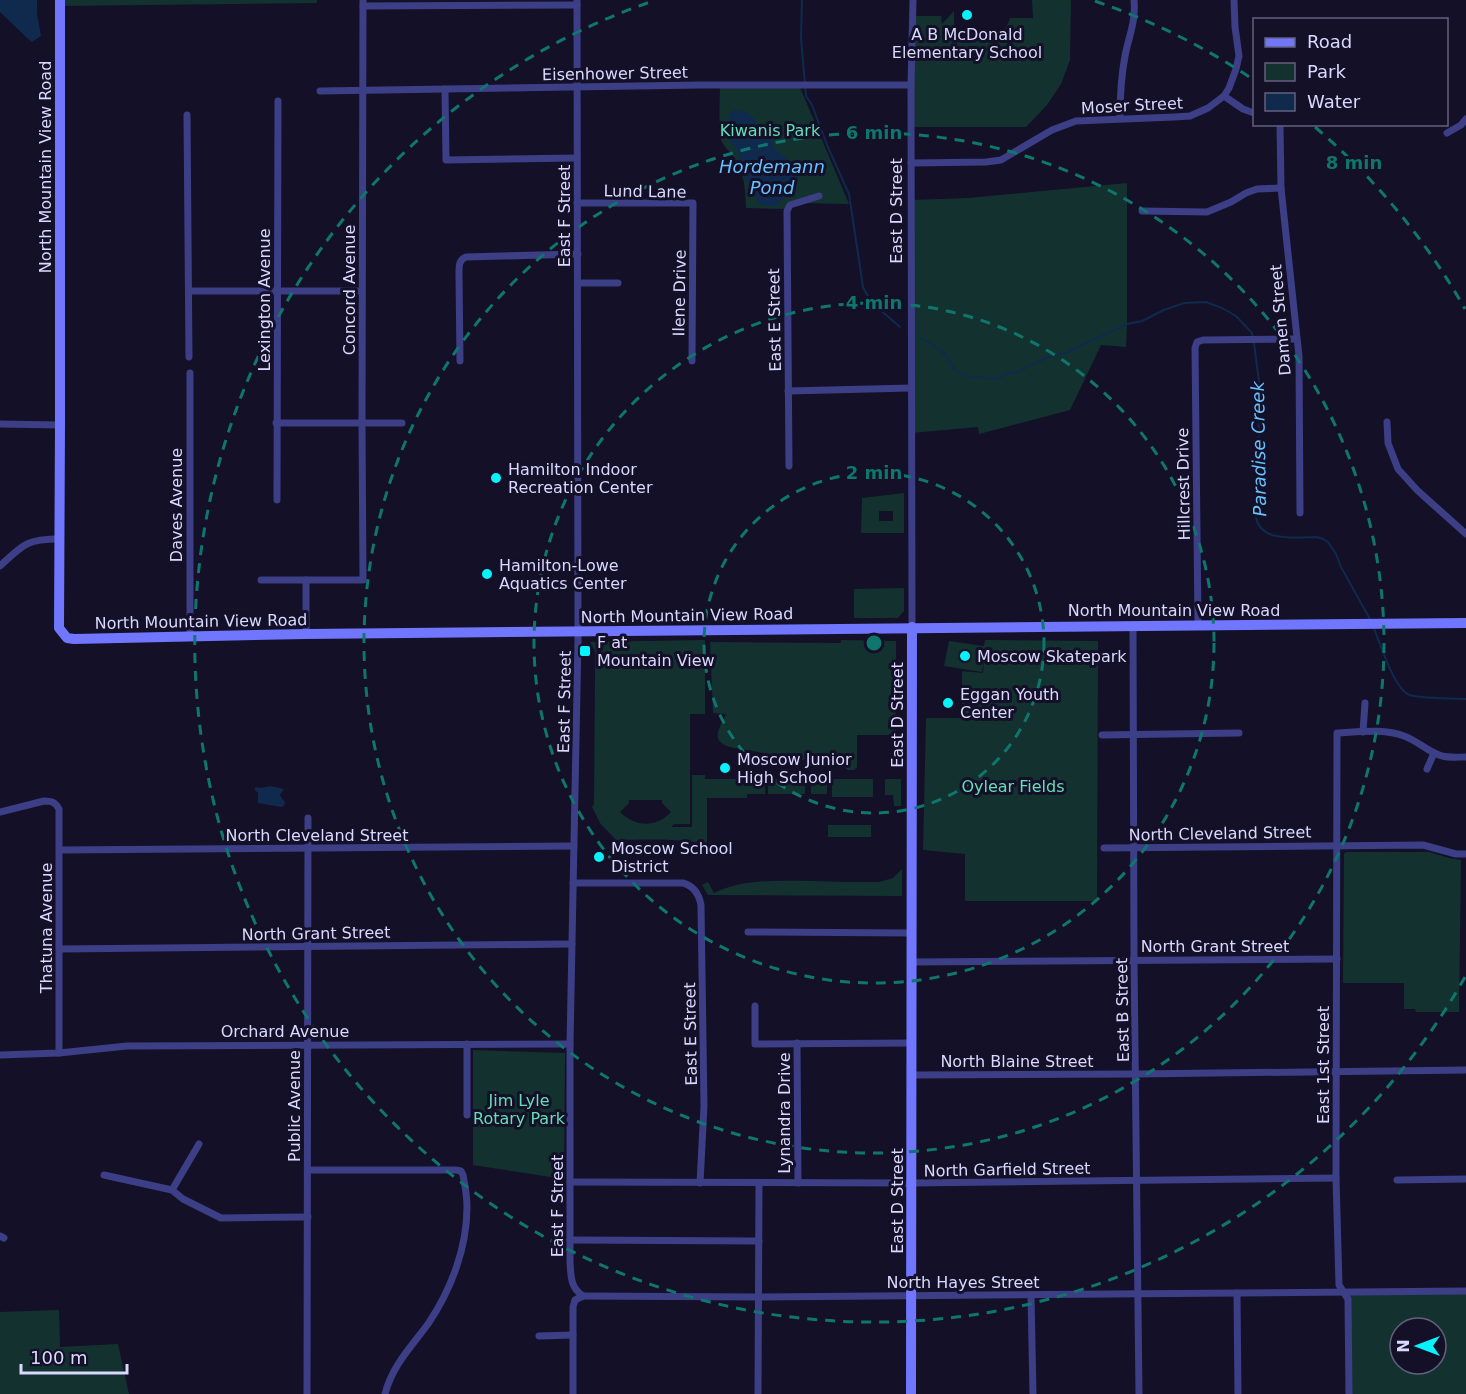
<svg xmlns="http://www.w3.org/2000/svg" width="1466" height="1394" font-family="'DejaVu Sans',sans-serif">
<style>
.green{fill:#13322f;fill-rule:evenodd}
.water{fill:#0f2a4d}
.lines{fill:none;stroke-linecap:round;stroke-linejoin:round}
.stream{stroke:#0f2a4d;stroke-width:2}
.street{stroke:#3c3e86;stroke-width:7}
.secondary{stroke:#7076fd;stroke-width:10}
.ring{fill:none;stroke:#0f766e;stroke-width:3;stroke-dasharray:10 8}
.poi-dot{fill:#07f3fc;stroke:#131028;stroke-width:2}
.labels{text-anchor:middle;stroke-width:6;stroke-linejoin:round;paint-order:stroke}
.poi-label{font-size:16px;fill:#dad8fe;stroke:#131028;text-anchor:start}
.street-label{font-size:16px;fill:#dad8fe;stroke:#131028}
.park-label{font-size:16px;fill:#63dfb8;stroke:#131028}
.water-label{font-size:18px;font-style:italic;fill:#67c1fd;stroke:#131028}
.centre{fill:#0f766e;stroke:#131028;stroke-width:3}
.ring-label{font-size:18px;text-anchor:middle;font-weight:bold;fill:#0f766e;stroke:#131028;stroke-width:6;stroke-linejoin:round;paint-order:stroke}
</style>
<rect width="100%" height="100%" fill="#131028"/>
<g class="green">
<path d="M60 0H317V3L60 6Z"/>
<path d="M1032 0H1071L1070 60 1061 84 1047 105 1026 127H911L912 16H941L942 24 954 11V32L981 31 991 41C1000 36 1007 29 1010 18H1033Z"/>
<path d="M720 85H799L849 204 797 203 788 209 746 208C745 186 745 177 734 157 730 152 725 148 722 142 718 135 720 96 720 85Z"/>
<path d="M1127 183V324L1126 347 1101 345 1070 410 979 434 978 427 911 433V200L968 198Z"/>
<path d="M904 493V533H861L862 498ZM879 511H893V521H879Z"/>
<path d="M904 588V611L898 618H854V589Z"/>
<path d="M705 640V714H690V824H674L671 827H692V775H705V779H765V794H747V798H707V846H704C692 837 634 840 616 840L600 823 592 807 594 804 595 673V651L590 642ZM629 800H662V803L671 812C656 828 635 827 620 812L629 803Z"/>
<path d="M841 640 896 641V735H857V767L854 770H848L845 768V765L828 764 734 748C709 742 718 731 726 714L713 713 710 642 841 643Z"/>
<path d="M985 640 1098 641 1097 901H965V854L923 850 926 718H962V671L983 673 984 658 982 672 944 666 949 641 984 646Z"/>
<rect x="768" y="779" width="37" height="15"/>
<rect x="811" y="779" width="16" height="15"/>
<rect x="832" y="779" width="41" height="18"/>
<path d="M885 779H901V806H894L893 795H885Z"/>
<rect x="828" y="825" width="43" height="12"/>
<path d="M1346 852H1429L1449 858 1461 860 1459 1012H1416L1415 1009H1404V983H1343L1344 854Z"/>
<path d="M902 869V896L708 895 702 885 708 882 714 893C744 878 780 881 812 881 835 882 857 882 879 882L893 878Z"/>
<path d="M473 1050 565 1053 564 1179 473 1165Z"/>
<path d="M1344 1291H1466V1394H1349L1348 1299ZM1400 1328H1436V1364H1400Z"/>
<path d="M59 1310 60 1347 118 1344 129 1394H0V1312Z"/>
</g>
<g class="water">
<path d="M0 0H37V13L41 36 32 42 27 38 0 12Z"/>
<path d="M734 110 746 112 751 116 769 136 775 149 798 168C802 184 787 196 776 206H765L759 203 745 179 739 155 735 147 728 138V121L731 112Z"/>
<path d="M270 786 284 789 280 795 282 799 285 802 284 806 281 807 258 803V793L255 790V787L261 788Z"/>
</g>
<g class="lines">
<g class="stream">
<path d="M802 0 801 38 806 96 812 105 827 145 849 194 863 287 871 302 900 327"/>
<path d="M920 339 929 342 946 355 955 370 964 376 996 379 1011 372 1015 373 1046 358 1065 353 1127 324 1142 321 1164 310 1184 303 1206 302 1222 308 1236 316 1252 333 1253 337"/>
<path d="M1254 343 1260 389 1256 517C1260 543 1297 537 1317 537L1323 539 1328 542 1336 554 1341 567 1371 621"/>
<path d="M1373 626C1380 642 1394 690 1410 695 1423 699 1452 698 1466 699"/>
</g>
<g class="street">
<path d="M577 0 578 640 570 1044V1262C571 1276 570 1287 583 1296"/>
<path d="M363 6 577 5"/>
<path d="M445 89 446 160 577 158"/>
<path d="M320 91 700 85H911"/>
<path d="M1224 96 1243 109 1254 113"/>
<path d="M187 115 189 357"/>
<path d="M1120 118C1120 97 1121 77 1125 56 1129 35 1136 22 1134 0"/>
<path d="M1280 124 1281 188 1299 356 1300 513"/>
<path d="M1447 133 1461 125 1466 119"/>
<path d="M911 163 986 162 1001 160 1052 130 1076 121 1174 117 1190 116 1208 108 1224 96 1229 88 1236 69 1239 56 1235 27 1234 0"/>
<path d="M577 203H693L692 361"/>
<path d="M1142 211 1207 212 1231 202 1246 193 1257 189 1281 188"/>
<path d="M578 283H618"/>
<path d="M189 291H362"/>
<path d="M460 361 459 275C459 268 458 260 466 257L578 254"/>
<path d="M190 373V637"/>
<path d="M788 391 911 388"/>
<path d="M1387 422 1388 443 1398 469 1417 490 1466 534"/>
<path d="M276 423H402"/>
<path d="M0 424 60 425"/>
<path d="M789 466 787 211 790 205 819 196"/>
<path d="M277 500 278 101"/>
<path d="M0 566C23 545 26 539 59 539"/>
<path d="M261 580H363L362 423 363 0"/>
<path d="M306 580V634"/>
<path d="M1198 625 1195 348 1197 342 1203 340 1296 339"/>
<path d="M1133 626 1134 960 1139 1394"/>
<path d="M912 627 911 85 913 0"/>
<path d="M1363 732 1365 703"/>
<path d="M1102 735 1239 733"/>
<path d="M1427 769 1434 753"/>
<path d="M0 812 44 801C52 801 55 802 59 809V1053"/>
<path d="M1104 848 1423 845 1456 854H1466"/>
<path d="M60 850 574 846"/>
<path d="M573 883H683C694 886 699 894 701 905L704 1106 700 1183"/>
<path d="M748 932 912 933"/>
<path d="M60 949 572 944"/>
<path d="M912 962 1337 959"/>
<path d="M755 1006V1044L912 1043"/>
<path d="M797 1043 798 1183"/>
<path d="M467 1044V1115"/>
<path d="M0 1055 59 1053 127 1046 570 1044"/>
<path d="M912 1075 1136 1074 1466 1070"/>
<path d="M308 1170H456L461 1171 463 1175C465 1185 467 1197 467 1207 467 1248 451 1290 428 1324 411 1347 392 1366 385 1394"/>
<path d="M104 1175 172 1190 183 1199 221 1218 308 1217"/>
<path d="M1397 1180 1466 1179"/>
<path d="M570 1182 911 1183 1336 1178"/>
<path d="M172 1190 199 1144"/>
<path d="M0 1236 4 1238"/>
<path d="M570 1240 759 1241"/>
<path d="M1237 1293 1238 1394"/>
<path d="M1031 1295 1033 1394"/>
<path d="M583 1296 759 1297 1466 1291"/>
<path d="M539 1336 573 1335"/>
<path d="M307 1394 308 818"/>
<path d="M573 1394V1307L575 1300 583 1296"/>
<path d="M758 1394 759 1183"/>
<path d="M1349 1394 1348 1299 1339 1285 1336 1178 1337 733C1358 732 1384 728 1404 736 1418 741 1428 752 1442 756 1450 758 1458 757 1466 757"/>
</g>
<g class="secondary">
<path d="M60 0V425L59 628 67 638 74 639 306 634 1466 623"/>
<path d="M911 1394 912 627"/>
</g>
</g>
<g class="ring">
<circle cx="874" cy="643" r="170"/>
<circle cx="874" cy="643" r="340"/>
<circle cx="874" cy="643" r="510"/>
<path d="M1465 977A679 679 0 1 1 653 1M1095 1A679 679 0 0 1 1254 80M1315 127A679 679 0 0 1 1465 309"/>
</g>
<g class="poi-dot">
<circle cx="967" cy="15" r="6"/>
<circle cx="496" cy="478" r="6"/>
<circle cx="487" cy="574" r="6"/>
<rect x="579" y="645" width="12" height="12" rx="3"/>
<circle cx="965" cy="656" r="6"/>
<circle cx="948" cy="703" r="6"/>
<circle cx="725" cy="768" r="6"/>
<circle cx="599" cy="857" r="6"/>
</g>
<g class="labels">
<g class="poi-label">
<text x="967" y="40" text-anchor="middle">A B McDonald<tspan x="967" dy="18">Elementary School</tspan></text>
<text x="508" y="475">Hamilton Indoor<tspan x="508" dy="18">Recreation Center</tspan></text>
<text x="499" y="571">Hamilton-Lowe<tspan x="499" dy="18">Aquatics Center</tspan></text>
<text x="597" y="648">F at<tspan x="597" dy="18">Mountain View</tspan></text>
<text x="977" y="662">Moscow Skatepark</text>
<text x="960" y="700">Eggan Youth<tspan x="960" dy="18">Center</tspan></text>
<text x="737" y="765">Moscow Junior<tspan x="737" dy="18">High School</tspan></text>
<text x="611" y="854">Moscow School<tspan x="611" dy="18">District</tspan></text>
</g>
<g class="street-label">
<text transform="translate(615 73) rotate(-1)" y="6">Eisenhower Street</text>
<text transform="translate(1132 105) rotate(-3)" y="6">Moser Street</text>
<text transform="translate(45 167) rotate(-90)" y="6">North Mountain View Road</text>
<text transform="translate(645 191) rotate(1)" y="6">Lund Lane</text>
<text transform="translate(896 211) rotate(-90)" y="6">East D Street</text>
<text transform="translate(564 216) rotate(-90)" y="6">East F Street</text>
<text transform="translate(349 290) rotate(-90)" y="6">Concord Avenue</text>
<text transform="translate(679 293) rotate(-89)" y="6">Ilene Drive</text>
<text transform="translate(264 300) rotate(-90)" y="6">Lexington Avenue</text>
<text transform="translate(774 320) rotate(-91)" y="6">East E Street</text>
<text transform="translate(1280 320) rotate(-95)" y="6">Damen Street</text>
<text transform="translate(1183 484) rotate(-91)" y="6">Hillcrest Drive</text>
<text transform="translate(176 505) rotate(-90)" y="6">Daves Avenue</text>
<text x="1174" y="616">North Mountain View Road</text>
<text transform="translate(687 615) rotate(-1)" y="6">North Mountain View Road</text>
<text transform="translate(201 621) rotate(-1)" y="6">North Mountain View Road</text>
<text transform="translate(564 702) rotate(-89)" y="6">East F Street</text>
<text transform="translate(897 715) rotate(-90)" y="6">East D Street</text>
<text transform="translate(1220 833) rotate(-1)" y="6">North Cleveland Street</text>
<text x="317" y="841">North Cleveland Street</text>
<text transform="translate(46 928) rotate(-90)" y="6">Thatuna Avenue</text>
<text transform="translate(316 933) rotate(-1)" y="6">North Grant Street</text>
<text x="1215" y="952">North Grant Street</text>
<text transform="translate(1122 1010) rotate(-91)" y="6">East B Street</text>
<text x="285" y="1037">Orchard Avenue</text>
<text transform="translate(690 1034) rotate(-91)" y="6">East E Street</text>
<text x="1017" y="1067">North Blaine Street</text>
<text transform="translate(1323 1065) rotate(-90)" y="6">East 1st Street</text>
<text transform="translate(294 1106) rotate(-90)" y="6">Public Avenue</text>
<text transform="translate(784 1113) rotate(-90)" y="6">Lynandra Drive</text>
<text transform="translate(1007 1169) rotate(-1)" y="6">North Garfield Street</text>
<text transform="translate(897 1201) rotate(-90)" y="6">East D Street</text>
<text transform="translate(557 1206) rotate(-90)" y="6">East F Street</text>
<text x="963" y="1288">North Hayes Street</text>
</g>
<g class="park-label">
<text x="770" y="136">Kiwanis Park</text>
<text x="1013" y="792">Oylear Fields</text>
<text x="519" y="1106">Jim Lyle<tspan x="519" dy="18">Rotary Park</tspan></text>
</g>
<g class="water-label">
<text x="772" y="173">Hordemann<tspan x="772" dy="21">Pond</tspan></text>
<text transform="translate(1259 449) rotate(-91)" y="6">Paradise Creek</text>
</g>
</g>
<circle cx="874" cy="643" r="9" class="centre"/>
<g class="ring-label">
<text x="874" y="139">6 min</text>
<text x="1354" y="169">8 min</text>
<text x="874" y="309">4 min</text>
<text x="874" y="479">2 min</text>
</g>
<rect x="1253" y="18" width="195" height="108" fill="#131028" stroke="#63607e" stroke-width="1.5"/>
<rect x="1265" y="38" width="30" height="9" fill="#7076fd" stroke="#63607e" stroke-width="1.5"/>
<text x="1307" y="48" font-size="18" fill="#dad8fe">Road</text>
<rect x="1265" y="63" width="30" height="18" fill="#13322f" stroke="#63607e" stroke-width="1.5"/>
<text x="1307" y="78" font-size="18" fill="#dad8fe">Park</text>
<rect x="1265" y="93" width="30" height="18" fill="#0f2a4d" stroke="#63607e" stroke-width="1.5"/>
<text x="1307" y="108" font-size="18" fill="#dad8fe">Water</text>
<g transform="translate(1418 1346) rotate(270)"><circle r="28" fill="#131028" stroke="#63607e" stroke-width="1.5"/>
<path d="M0-4.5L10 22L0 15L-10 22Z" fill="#07f3fc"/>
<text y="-9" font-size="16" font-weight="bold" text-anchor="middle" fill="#dad8fe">N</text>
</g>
<path d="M21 1364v9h106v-9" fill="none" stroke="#dad8fe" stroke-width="3"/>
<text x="30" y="1364" font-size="18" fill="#dad8fe" stroke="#131028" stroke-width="4.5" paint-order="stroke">100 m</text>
</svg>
